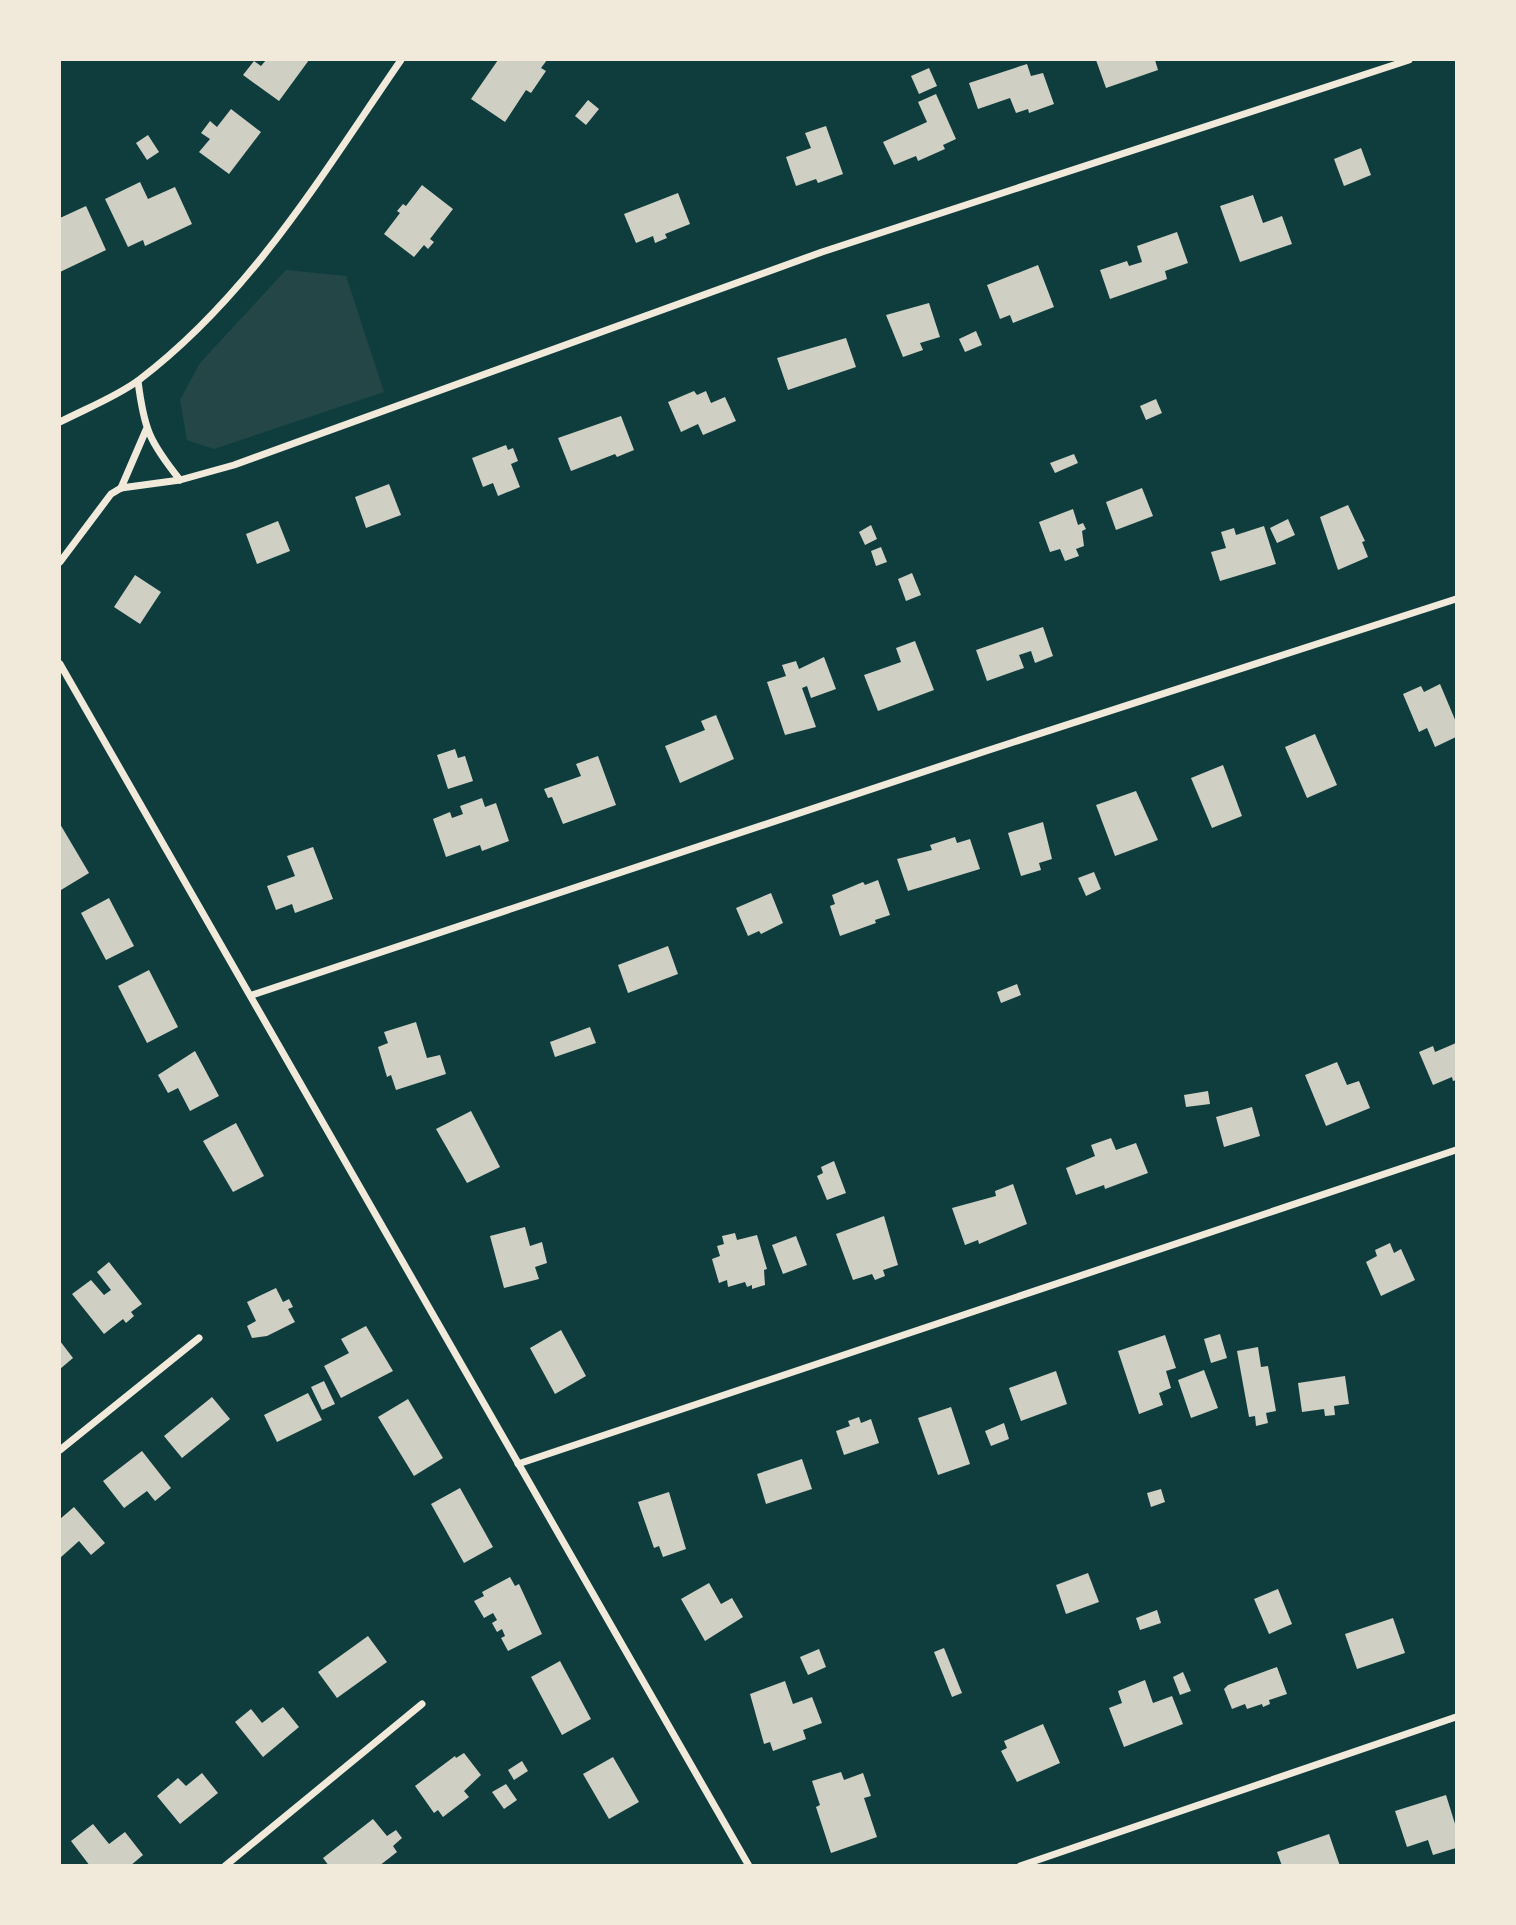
<svg xmlns="http://www.w3.org/2000/svg" width="1516" height="1925" font-family="'Alegreya Sans',sans-serif">
<style>
.green{fill:#244646}
.building{fill:#cfcfc3}
.lines{fill:none;stroke-linecap:round;stroke-linejoin:round}
.minor{stroke:#f1e9da;stroke-width:7}
</style>
<rect width="100%" height="100%" fill="#0f3d3e"/>
<path class="green" d="M286 270 346 276 384 392 214 449 187 440 180 400 200 363Z"/>
<g class="building">
<path d="M266 60H309L279 101 243 75 254 61 261 66Z"/>
<path d="M498 60H547L541 68 546 71 531 93 526 90 505 122 471 99Z"/>
<path d="M1096 60H1155L1158 70 1106 88Z"/>
<path d="M1027 64 1031 76 1043 73 1054 104 1029 113 1028 109 1016 113 1010 98 978 109 969 83Z"/>
<path d="M929 68 937 86 919 94 911 76Z"/>
<path d="M936 94 956 139 943 145 945 149 918 161 916 156 894 165 883 142 927 122 918 102Z"/>
<path d="M588 100 599 109 586 125 575 116Z"/>
<path d="M231 109 261 132 229 174 199 152 210 139 201 133 210 121 217 127Z"/>
<path d="M826 126 843 174 818 183 816 179 796 186 786 157 811 148 805 133Z"/>
<path d="M148 135 159 152 147 160 136 143Z"/>
<path d="M1361 148 1371 175 1344 186 1334 159Z"/>
<path d="M140 182 148 199 175 187 192 224 145 246 143 240 128 247 105 199Z"/>
<path d="M422 185 453 209 430 239 434 242 428 249 424 245 414 257 384 234 400 213 397 211 403 204 406 206Z"/>
<path d="M678 193 690 224 665 234 667 238 655 243 653 236 636 243 624 214Z"/>
<path d="M1253 195 1263 223 1282 216 1292 244 1240 262 1220 206Z"/>
<path d="M86 206 106 250 60 272V218Z"/>
<path d="M1177 232 1188 263 1165 271 1167 279 1110 299 1100 270 1127 261 1129 266 1142 262 1137 246Z"/>
<path d="M1038 265 1054 307 1013 323 1010 315 1000 319 987 285Z"/>
<path d="M929 303 940 337 920 343 923 350 903 357 886 315Z"/>
<path d="M976 331 982 345 965 352 959 339Z"/>
<path d="M846 338 856 367 788 390 777 358Z"/>
<path d="M694 391 697 395 706 391 711 403 725 397 736 421 703 435 698 424 681 432 668 402Z"/>
<path d="M1156 399 1162 413 1146 420 1140 406Z"/>
<path d="M621 416 634 450 617 457 615 454 571 471 558 438Z"/>
<path d="M506 445 508 450 513 448 518 461 511 464 520 487 498 496 493 483 483 487 472 458Z"/>
<path d="M1074 454 1078 463 1055 473 1050 463Z"/>
<path d="M389 484 401 515 366 528 355 497Z"/>
<path d="M1142 488 1153 516 1116 530 1106 502Z"/>
<path d="M1348 505 1365 541 1362 542 1368 557 1338 570 1320 517Z"/>
<path d="M1073 509 1078 525 1083 523 1086 529 1082 531 1084 546 1076 549 1079 556 1065 561 1060 549 1050 552 1039 522Z"/>
<path d="M1288 519 1295 535 1277 543 1270 528Z"/>
<path d="M278 521 290 551 257 564 246 534Z"/>
<path d="M871 525 877 539 865 545 859 532Z"/>
<path d="M1264 526 1276 564 1220 581 1211 552 1226 548 1221 532 1234 528 1236 535Z"/>
<path d="M881 547 887 562 876 566 871 551Z"/>
<path d="M912 573 921 595 906 601 898 579Z"/>
<path d="M135 575 161 592 140 624 114 607Z"/>
<path d="M1043 627 1053 656 1035 663 1031 651 1019 655 1024 668 987 681 976 650Z"/>
<path d="M915 641 934 690 878 711 864 675 901 662 896 648Z"/>
<path d="M824 657 836 689 811 698 807 686 802 688 816 727 785 735 767 682 786 676 782 665 796 661 799 669Z"/>
<path d="M1440 684 1456 722V737L1435 747 1427 728 1419 732 1403 694 1421 686 1424 692Z"/>
<path d="M716 715 734 759 680 783 665 746 705 730 701 721Z"/>
<path d="M1315 734 1337 785 1307 798 1285 747Z"/>
<path d="M455 749 458 758 465 756 473 781 448 789 437 755Z"/>
<path d="M598 756 616 805 563 824 552 797 548 798 544 789 581 776 576 764Z"/>
<path d="M1223 765 1242 816 1212 828 1191 778Z"/>
<path d="M1136 791 1158 840 1115 856 1096 805Z"/>
<path d="M482 798 485 807 496 803 509 841 482 851 480 845 446 857 433 819 450 812 452 818 463 814 460 806Z"/>
<path d="M1043 822 1052 859 1039 863 1041 870 1021 876 1008 833Z"/>
<path d="M60 824 89 873 61 890 60 886Z"/>
<path d="M955 837 957 843 970 839 980 869 908 891 897 859 932 850 930 845Z"/>
<path d="M313 847 333 899 295 913 292 904 276 910 267 886 295 876 287 856Z"/>
<path d="M1094 872 1101 889 1086 896 1078 878Z"/>
<path d="M878 880 890 915 875 920 876 923 840 936 830 906 835 904 832 895 863 882 865 885Z"/>
<path d="M771 893 783 923 761 934 759 931 748 936 736 908Z"/>
<path d="M109 898 134 946 106 960 81 913Z"/>
<path d="M668 946 678 974 628 993 618 965Z"/>
<path d="M149 970 178 1027 147 1043 118 986Z"/>
<path d="M1017 984 1021 995 1001 1003 997 992Z"/>
<path d="M416 1022 427 1058 440 1055 446 1074 396 1090 391 1075 387 1077 378 1047 388 1043 384 1032Z"/>
<path d="M590 1027 596 1043 555 1057 550 1042Z"/>
<path d="M1456 1043V1080L1453 1081 1452 1077 1433 1085 1419 1052 1433 1046 1435 1052Z"/>
<path d="M195 1051 219 1096 190 1111 178 1088 168 1093 158 1075Z"/>
<path d="M1337 1062 1347 1085 1359 1081 1370 1108 1326 1126 1305 1075Z"/>
<path d="M1208 1091 1210 1104 1186 1107 1184 1095Z"/>
<path d="M1252 1107 1260 1136 1224 1147 1216 1117Z"/>
<path d="M471 1111 500 1167 467 1183 436 1129Z"/>
<path d="M236 1123 264 1176 233 1192 203 1141Z"/>
<path d="M1111 1138 1116 1150 1136 1143 1148 1173 1105 1189 1104 1185 1076 1195 1066 1168 1095 1156 1091 1145Z"/>
<path d="M834 1161 846 1193 827 1200 817 1176 823 1173 821 1167Z"/>
<path d="M1013 1184 1027 1224 979 1244 978 1240 965 1245 952 1208 996 1196 995 1191Z"/>
<path d="M884 1216 898 1265 883 1270 885 1276 875 1280 872 1274 853 1280 836 1234Z"/>
<path d="M525 1227 530 1246 542 1242 547 1263 535 1267 539 1279 504 1288 490 1236Z"/>
<path d="M735 1233 737 1240 757 1235 767 1269 764 1270 765 1285 752 1289V1285L747 1287 745 1282 728 1287 727 1280 719 1283 712 1259 720 1256 717 1246 724 1244 722 1236Z"/>
<path d="M796 1236 807 1265 783 1274 772 1245Z"/>
<path d="M1390 1243 1394 1253 1401 1249 1415 1280 1381 1296 1366 1262 1377 1256 1375 1250Z"/>
<path d="M109 1262 142 1304 131 1312 134 1316 126 1323 123 1319 104 1334 72 1294 91 1280 104 1295 111 1290 97 1272Z"/>
<path d="M276 1288 283 1302 289 1299 293 1307 288 1309 295 1322 267 1336 252 1338 247 1326 256 1321 247 1302Z"/>
<path d="M366 1326 393 1371 341 1398 324 1366 349 1353 341 1339Z"/>
<path d="M561 1330 586 1376 555 1394 530 1348Z"/>
<path d="M1220 1334 1227 1358 1211 1363 1204 1339Z"/>
<path d="M1165 1335 1176 1368 1166 1371 1171 1388 1159 1393 1163 1405 1139 1414 1118 1351Z"/>
<path d="M60 1341 73 1358 60 1369Z"/>
<path d="M1258 1347 1261 1367 1268 1366 1276 1411 1266 1413 1268 1423 1256 1426 1255 1416 1249 1417 1237 1351Z"/>
<path d="M1204 1370 1218 1408 1191 1418 1178 1380Z"/>
<path d="M1056 1371 1067 1404 1021 1421 1009 1388Z"/>
<path d="M1345 1376 1349 1404 1334 1406 1335 1415 1325 1416 1324 1409 1302 1412 1298 1383Z"/>
<path d="M324 1381 335 1404 322 1410 311 1387Z"/>
<path d="M308 1393 322 1420 277 1442 264 1415Z"/>
<path d="M212 1397 230 1419 182 1458 164 1436Z"/>
<path d="M408 1399 443 1458 414 1476 378 1417Z"/>
<path d="M951 1407 970 1464 938 1475 918 1418Z"/>
<path d="M859 1417 861 1423 871 1419 879 1443 844 1455 836 1431 850 1426 848 1421Z"/>
<path d="M1004 1423 1009 1439 991 1446 985 1431Z"/>
<path d="M142 1451 171 1488 155 1501 147 1491 124 1508 103 1481Z"/>
<path d="M802 1459 812 1489 766 1504 757 1474Z"/>
<path d="M460 1488 493 1547 464 1563 431 1504Z"/>
<path d="M1161 1489 1165 1502 1151 1507 1147 1493Z"/>
<path d="M669 1492 686 1549 663 1557 659 1546 654 1548 638 1502Z"/>
<path d="M74 1507 105 1543 91 1555 79 1541 60 1558V1519Z"/>
<path d="M1088 1573 1099 1602 1066 1614 1056 1585Z"/>
<path d="M510 1577 515 1586 519 1584 542 1634 508 1651 501 1638 505 1636 502 1629 497 1632 492 1623 497 1620 493 1613 484 1618 474 1601 484 1596 482 1592Z"/>
<path d="M709 1583 721 1604 732 1598 743 1617 705 1641 681 1599Z"/>
<path d="M1278 1589 1292 1624 1269 1634 1254 1599Z"/>
<path d="M1157 1610 1161 1623 1140 1630 1136 1618Z"/>
<path d="M1393 1618 1405 1653 1357 1669 1345 1634Z"/>
<path d="M368 1636 387 1662 337 1698 318 1672Z"/>
<path d="M944 1648 962 1693 952 1697 934 1652Z"/>
<path d="M819 1649 826 1667 808 1675 800 1657Z"/>
<path d="M560 1661 591 1719 562 1735 531 1677Z"/>
<path d="M1277 1667 1287 1694 1269 1700 1270 1704 1263 1707 1262 1704 1247 1709 1245 1704 1232 1709 1224 1689 1228 1685Z"/>
<path d="M1183 1672 1191 1691 1180 1695 1173 1677Z"/>
<path d="M1145 1680 1153 1703 1172 1696 1183 1724 1124 1747 1109 1708 1122 1703 1118 1691Z"/>
<path d="M785 1681 793 1704 812 1697 822 1723 803 1730 806 1739 773 1751 770 1742 764 1744 750 1694Z"/>
<path d="M283 1707 299 1727 263 1757 235 1722 251 1709 262 1723Z"/>
<path d="M1043 1724 1060 1763 1017 1782 1001 1751 1007 1748 1004 1741Z"/>
<path d="M464 1753 481 1775 464 1791 469 1797 443 1817 438 1810 434 1813 415 1786 455 1756 456 1758Z"/>
<path d="M613 1757 639 1802 609 1819 583 1774Z"/>
<path d="M522 1761 528 1771 514 1780 508 1770Z"/>
<path d="M841 1772 844 1780 863 1773 871 1796 864 1798 877 1837 831 1853 816 1807 820 1805 812 1781Z"/>
<path d="M202 1773 218 1793 180 1824 157 1796 178 1778 186 1786Z"/>
<path d="M506 1784 517 1800 504 1809 492 1792Z"/>
<path d="M1446 1795 1456 1827V1848L1433 1855 1428 1840 1407 1847 1395 1811Z"/>
<path d="M373 1819 387 1836 396 1830 402 1838 393 1846 397 1852 379 1866H329L323 1858Z"/>
<path d="M93 1824 109 1844 125 1832 143 1855 130 1866H90L71 1841Z"/>
<path d="M1329 1834 1340 1866H1282L1277 1852Z"/>
</g>
<g class="lines">
<g class="minor">
<path d="M138 381C144 429 149 441 180 480"/>
<path d="M60 422C85 409 116 397 139 380 251 295 323 173 401 60"/>
<path d="M121 488 146 430"/>
<path d="M60 562 111 494 121 488 180 480 234 465 822 252 1409 60"/>
<path d="M60 664 749 1866"/>
<path d="M252 995 986 751 1456 599"/>
<path d="M60 1450 199 1338"/>
<path d="M518 1464 1456 1150"/>
<path d="M225 1866 422 1704"/>
<path d="M1020 1866 1456 1717"/>
</g>
</g>
<rect width="1516" height="1925" fill="none" stroke="#f1e9da" stroke-width="122"/>
</svg>
